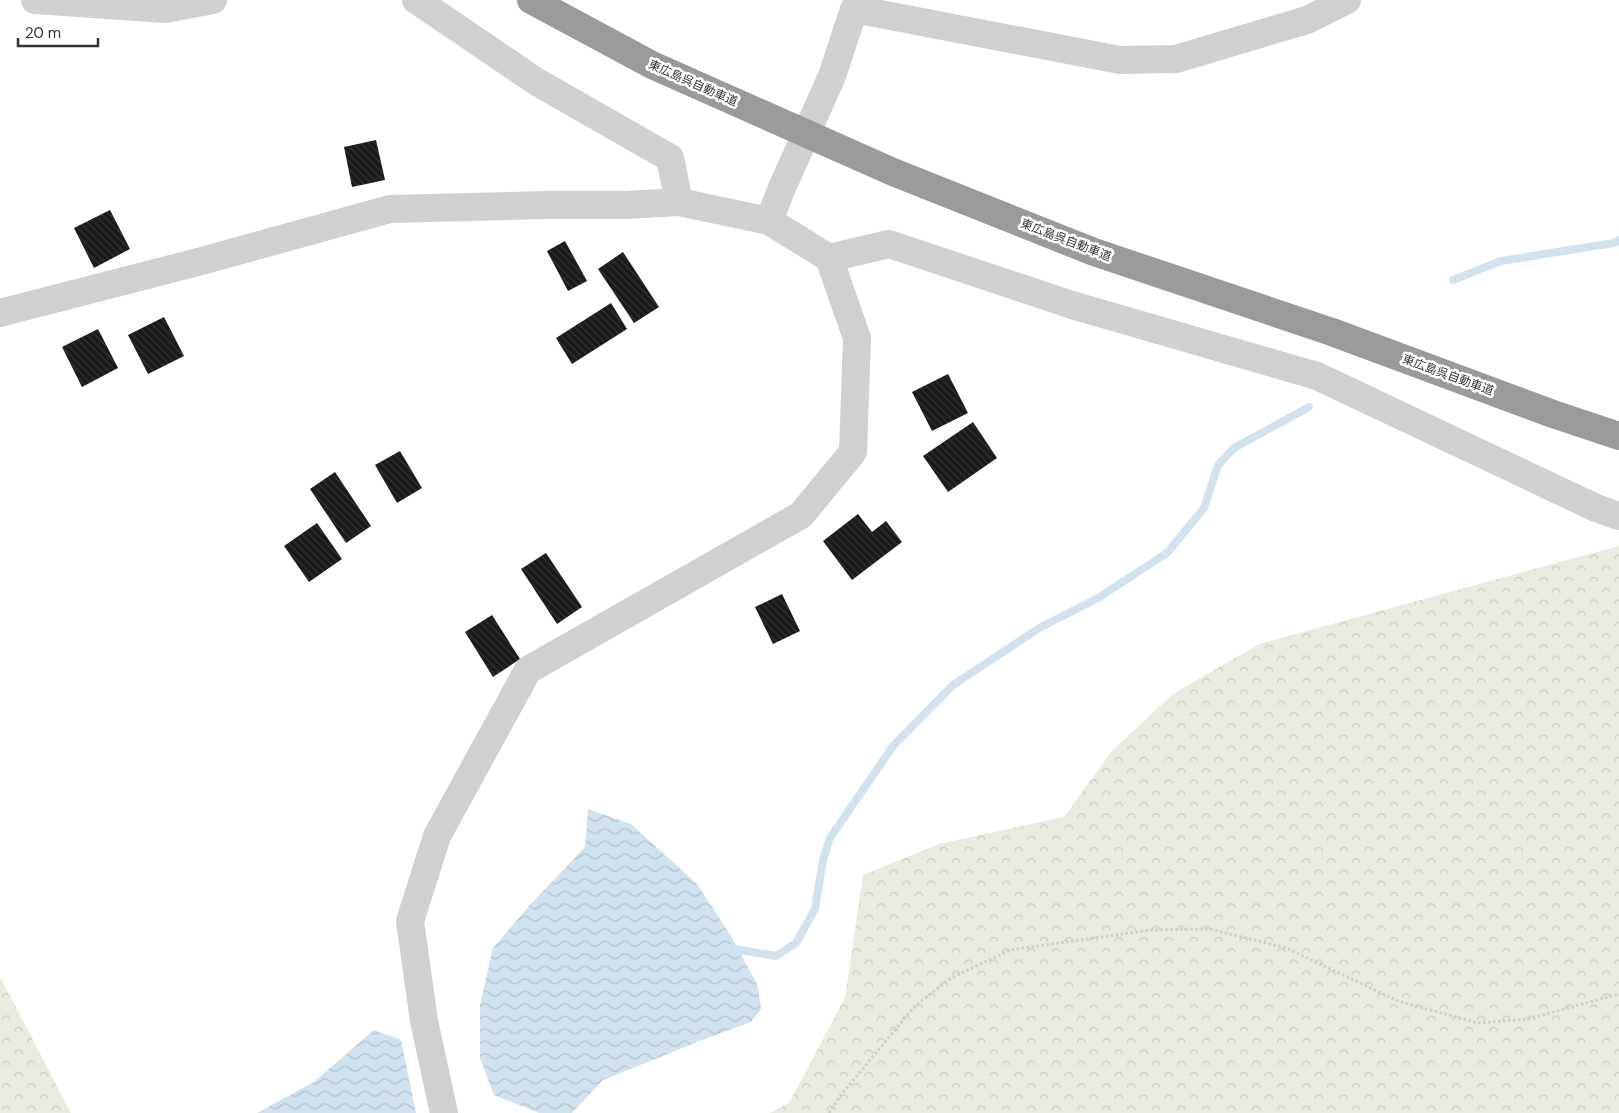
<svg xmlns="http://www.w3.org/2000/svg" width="1619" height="1113" font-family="'DM Sans','Noto Sans JP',sans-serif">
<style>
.forest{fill:url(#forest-crowns)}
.water{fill:url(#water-waves)}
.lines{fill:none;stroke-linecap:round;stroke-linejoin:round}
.stream{stroke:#cfe2ee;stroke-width:8}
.building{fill:url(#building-back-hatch)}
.path{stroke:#cdcdcd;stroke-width:3;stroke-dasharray:2.5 2.5;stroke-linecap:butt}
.minor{stroke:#d0d0d0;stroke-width:28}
.highway{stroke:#9a9a9a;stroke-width:28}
.labels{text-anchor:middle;stroke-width:5;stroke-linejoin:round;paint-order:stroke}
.street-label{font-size:12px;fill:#333;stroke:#fff}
</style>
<defs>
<pattern id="forest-crowns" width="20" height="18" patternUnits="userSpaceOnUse" patternTransform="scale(1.25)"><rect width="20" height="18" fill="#e6ecdf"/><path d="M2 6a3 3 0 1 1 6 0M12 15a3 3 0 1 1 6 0" fill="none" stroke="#c6cbc0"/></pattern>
<pattern id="water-waves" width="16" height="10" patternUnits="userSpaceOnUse" patternTransform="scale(1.25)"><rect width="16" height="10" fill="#cfe2ee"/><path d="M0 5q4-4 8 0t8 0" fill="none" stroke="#b2c2cd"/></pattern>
<pattern id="building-back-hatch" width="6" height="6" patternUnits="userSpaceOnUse" patternTransform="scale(1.25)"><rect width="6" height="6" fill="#1a1a1a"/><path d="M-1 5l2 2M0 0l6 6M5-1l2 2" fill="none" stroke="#333"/></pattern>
</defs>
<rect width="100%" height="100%" fill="#fff"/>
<g class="forest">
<path d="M1619 546V1113H770L789 1103 845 998 863 875 939 844 1064 817 1112 751 1173 694 1259 644Z"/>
<path d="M0 977 71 1113H0Z"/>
</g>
<g class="water">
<path d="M588 809 631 824 697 884 731 936 758 986 761 1009 751 1022 700 1041 603 1080 572 1113H539L494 1095 480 1058V1005L493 948 529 906 585 847Z"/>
<path d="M374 1030 401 1040 416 1113H257L314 1082Z"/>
</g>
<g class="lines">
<g class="stream">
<path d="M1453 280 1501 261 1614 243 1619 240"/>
<path d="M728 948 776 956 796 943 815 909 823 860 830 838 893 746 953 685 1041 627 1098 598 1167 553 1204 508 1218 465 1234 448 1309 407"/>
</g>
</g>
<g class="building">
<path d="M376 140 385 180 352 187 344 147Z"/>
<path d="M110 210 130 249 94 268 74 228Z"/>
<path d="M565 241 587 281 568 291 547 251Z"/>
<path d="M623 252 659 307 634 323 598 269Z"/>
<path d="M611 303 627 329 572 364 556 338Z"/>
<path d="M164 317 184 356 148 374 128 335Z"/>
<path d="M98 329 118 368 82 387 62 347Z"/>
<path d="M948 374 968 413 932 431 912 392Z"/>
<path d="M973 422 997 458 948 492 923 456Z"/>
<path d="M400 451 422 488 397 503 375 465Z"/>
<path d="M335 472 371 526 346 543 310 489Z"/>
<path d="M858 514 872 532 886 521 902 542 852 580 823 541Z"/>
<path d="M317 523 342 559 309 582 284 546Z"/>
<path d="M546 553 582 607 557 624 521 569Z"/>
<path d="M782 594 800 631 773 644 755 607Z"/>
<path d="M492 615 520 659 493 677 465 632Z"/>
</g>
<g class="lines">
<path class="path" d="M829 1113 841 1095 915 1006 951 978 1010 950 1150 930 1210 929 1286 948 1398 1001 1478 1023 1528 1019 1619 994"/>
<g class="minor">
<path d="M35 0 166 9 213 0"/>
<path d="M416 0 537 82 670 158 679 202"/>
<path d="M769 221 781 190 832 76 854 9 1120 60 1176 59 1307 20 1347 0"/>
<path d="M829 258 889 244 1072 305 1317 376 1596 508 1619 516"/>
<path d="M0 313 198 262 390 209 544 205H625L679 202 769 221 829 258 857 338 853 452 801 515 528 670 437 836 410 921 424 1021 444 1113"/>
</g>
<path class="highway" d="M531 0 652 65 893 172 1094 252 1332 332 1553 414 1619 436"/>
</g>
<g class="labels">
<g class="street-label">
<text transform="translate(693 83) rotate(24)" y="4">東広島呉自動車道</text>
<text transform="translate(1066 240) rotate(21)" y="4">東広島呉自動車道</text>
<text transform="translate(1448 375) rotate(20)" y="4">東広島呉自動車道</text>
</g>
</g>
<path d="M18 38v8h80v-8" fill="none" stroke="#333333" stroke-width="2.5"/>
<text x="25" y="38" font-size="15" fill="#333333" stroke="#ffffff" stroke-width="4" paint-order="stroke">20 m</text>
</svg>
